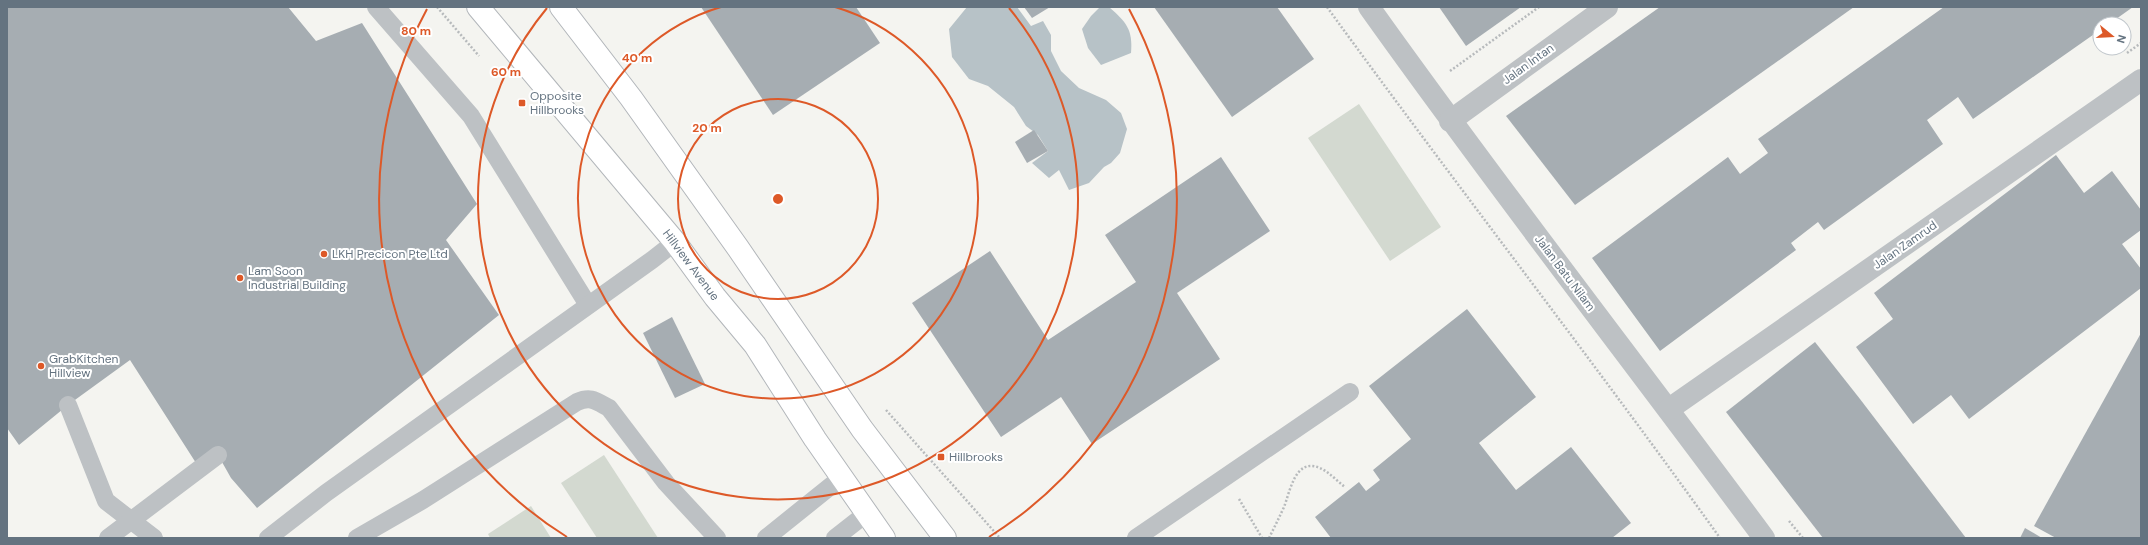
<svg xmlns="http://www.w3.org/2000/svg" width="2148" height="545" font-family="'DM Sans',sans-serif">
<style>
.green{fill:#d3d9d0}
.water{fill:#b7c2c7}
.building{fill:#a6adb2}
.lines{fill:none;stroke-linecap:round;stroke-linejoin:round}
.secondary-casing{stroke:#b2b6ba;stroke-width:24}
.path{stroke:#b7babc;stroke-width:2.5;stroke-dasharray:2 2;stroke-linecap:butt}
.lane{stroke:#bdc1c4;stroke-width:18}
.street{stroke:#bdc1c4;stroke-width:22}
.secondary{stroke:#fff;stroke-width:22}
.ring{fill:none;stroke:#dd5928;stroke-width:2}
.poi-dot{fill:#dd5928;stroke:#fff;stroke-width:1.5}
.labels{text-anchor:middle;stroke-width:4;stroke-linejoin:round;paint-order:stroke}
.street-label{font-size:12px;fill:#647380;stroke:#fff}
.poi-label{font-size:12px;fill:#647380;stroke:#fff;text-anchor:start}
.centre{fill:#dd5928;stroke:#fff;stroke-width:2}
.ring-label{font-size:12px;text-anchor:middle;font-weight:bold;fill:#dd5928;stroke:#fff;stroke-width:4;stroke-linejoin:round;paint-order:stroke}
</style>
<rect width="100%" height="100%" fill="#f4f4f0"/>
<g class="green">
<path d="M1359 104 1441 227 1390 261 1308 138Z"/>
<path d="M604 455 658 538H597L561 483Z"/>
<path d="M531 506 551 538H490L488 534Z"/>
</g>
<g class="water">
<path d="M967 7H1017L1031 26 1043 21 1051 35V51L1061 71 1079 88 1106 100 1121 113 1127 129 1120 153 1111 163 1104 167 1089 183 1069 190 1059 170 1049 178 1032 163 1048 151 1038 135 1026 126 1014 107 988 86 969 79 952 57 949 29Z"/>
<path d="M1100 7H1109C1126 22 1133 29 1131 53L1101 65 1088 48 1082 29 1091 16Z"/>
</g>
<g class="building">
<path d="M7 7H288L316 41 362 23 477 204 446 240 499 315 257 508 231 478 218 455 196 463 130 360 68 405 19 445 7 428Z"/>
<path d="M701 7H856L880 43 773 115Z"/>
<path d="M1024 7H1050L1032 18Z"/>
<path d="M1154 7H1277L1314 59 1232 117Z"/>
<path d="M1439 7H1521L1466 46Z"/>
<path d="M1660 7H1854L1575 205 1506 116Z"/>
<path d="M1944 7H2133L2109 24H2100V30L1973 119 1958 97 1927 120 1943 144 1824 230 1818 222 1791 243 1796 250 1660 351 1592 258 1728 157 1740 174 1768 153 1758 139Z"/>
<path d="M1034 130 1048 151 1027 163 1015 142Z"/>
<path d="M2056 155 2084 193 2112 171 2141 210V230L2122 244 2141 269V288L1969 419 1951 395 1913 424 1856 347 1893 319 1874 293Z"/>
<path d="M1221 157 1270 231 1177 293 1220 359 1092 444 1061 397 1001 437 912 303 990 251 1048 340 1136 282 1105 235Z"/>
<path d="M1467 309 1536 397 1479 443 1516 490 1571 447 1631 523 1612 538H1331L1315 517 1359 482 1366 491 1380 480 1373 470 1411 439 1369 386Z"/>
<path d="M672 317 705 384 675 398 643 333Z"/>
<path d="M2141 333V538H2056L2034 526Z"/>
<path d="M1815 342 1860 399 1966 538H1823L1792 498 1726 412Z"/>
<path d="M2025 528 2042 538H2020Z"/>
</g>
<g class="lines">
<defs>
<g id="secondary">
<path d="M478 7 675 242 715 297 755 345 815 439 884 538"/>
<path d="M561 7 631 98 738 248 862 429 945 538"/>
</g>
</defs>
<use href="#secondary" class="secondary-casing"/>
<g class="path">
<path d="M437 7 479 56"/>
<path d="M1327 7C1456 185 1592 359 1720 538"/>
<path d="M2127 53 2141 43"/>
<path d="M1450 71 1539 7"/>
<path d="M886 410 1000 538"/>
<path d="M1239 499 1262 538"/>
<path d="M1789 521 1803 538"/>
<path d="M1269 538C1274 528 1279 518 1284 507 1290 492 1295 457 1320 468 1329 472 1337 481 1345 487"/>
</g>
<g class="lane">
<path d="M376 7 471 116 588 305"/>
<path d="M68 405 106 501 154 538"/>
<path d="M108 538 218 455"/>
<path d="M268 538 326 493 652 260 675 242"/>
<path d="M357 538 423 500 577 402C591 396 596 401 609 408L666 483 717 538"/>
<path d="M766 538 842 477"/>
<path d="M835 538 867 513"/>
<path d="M1136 538 1350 392"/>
</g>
<g class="street">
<path d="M1369 7C1497 187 1633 361 1764 538"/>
<path d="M1450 121 1607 7"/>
<path d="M1669 409 2141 80"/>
</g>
<use href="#secondary" class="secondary"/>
</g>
<g class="ring">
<circle cx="778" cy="199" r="100"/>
<path d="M835 7A200 200 0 1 1 721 7"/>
<path d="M1009 8A300 300 0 1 1 547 8"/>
<path d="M567 537A399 399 0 0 1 427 9M1129 9A399 399 0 0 1 989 537"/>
</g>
<g class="poi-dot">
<rect x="518" y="99" width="8" height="8" rx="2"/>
<circle cx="324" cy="254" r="4"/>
<circle cx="240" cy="278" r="4"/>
<circle cx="41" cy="366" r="4"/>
<rect x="937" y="453" width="8" height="8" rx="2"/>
</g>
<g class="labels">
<g class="street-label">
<text transform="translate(1528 64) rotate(-36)" y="4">Jalan Intan</text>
<text transform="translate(1905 245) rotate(-35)" y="4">Jalan Zamrud</text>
<text transform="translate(691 265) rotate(53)" y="4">Hillview Avenue</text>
<text transform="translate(1565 273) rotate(53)" y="4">Jalan Batu Nilam</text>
</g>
<g class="poi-label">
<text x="530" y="100">Opposite<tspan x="530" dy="14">Hillbrooks</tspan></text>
<text x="332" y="258">LKH Precicon Pte Ltd</text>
<text x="248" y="275">Lam Soon<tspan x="248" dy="14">Industrial Building</tspan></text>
<text x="49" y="363">GrabKitchen<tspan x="49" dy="14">Hillview</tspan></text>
<text x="949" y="461">Hillbrooks</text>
</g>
</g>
<circle cx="778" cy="199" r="6" class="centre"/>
<g class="ring-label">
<text x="416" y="35">80 m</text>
<text x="637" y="62">40 m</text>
<text x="506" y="76">60 m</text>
<text x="707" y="132">20 m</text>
</g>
<rect width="2148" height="545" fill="none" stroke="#647380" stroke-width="16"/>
<g transform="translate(2112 36) rotate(108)"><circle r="19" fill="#ffffff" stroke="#c1c7cc"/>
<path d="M0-3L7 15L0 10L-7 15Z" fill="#dd5928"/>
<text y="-6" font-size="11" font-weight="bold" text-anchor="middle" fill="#647380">N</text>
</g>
</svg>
